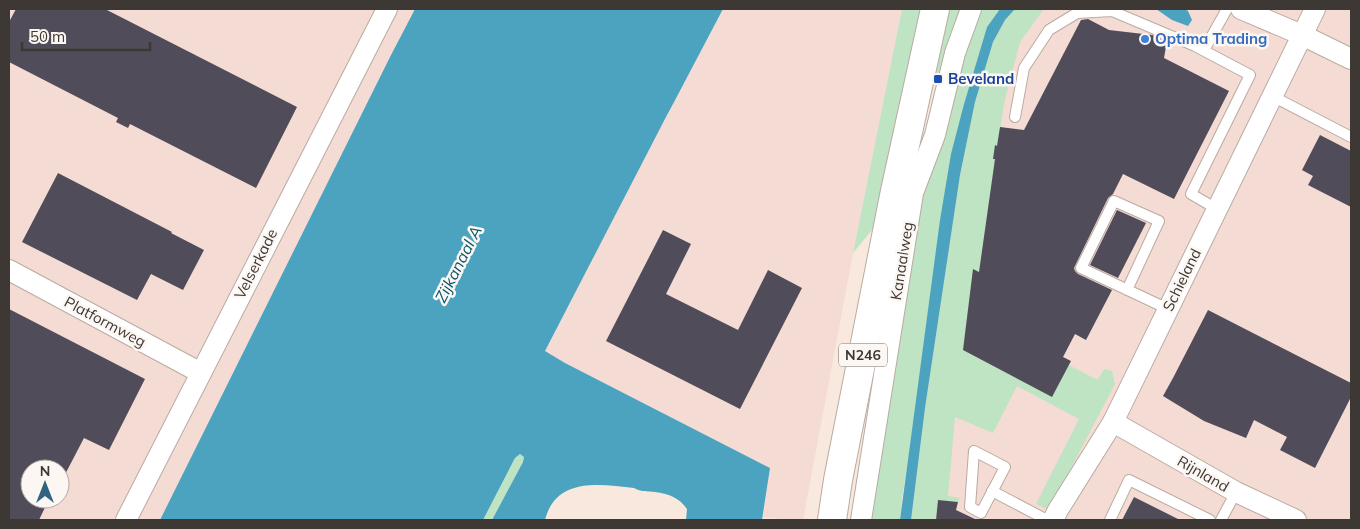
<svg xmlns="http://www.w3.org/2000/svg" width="1360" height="529" font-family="Mulish,sans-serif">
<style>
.industrial{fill:#f4dbd4;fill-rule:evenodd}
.green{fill:#bee4c4}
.water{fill:#4ba3bf}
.building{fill:#514c59}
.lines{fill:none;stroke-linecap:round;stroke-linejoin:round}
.service-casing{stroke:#baaba1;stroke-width:12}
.minor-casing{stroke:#baaba1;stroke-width:22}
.primary-casing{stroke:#baaba1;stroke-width:30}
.service{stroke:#fff;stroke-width:10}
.minor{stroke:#fff;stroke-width:20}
.primary{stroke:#fff;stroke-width:28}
.shop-dot{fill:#3f7fe0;stroke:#fdf7f3;stroke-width:2}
.transit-dot{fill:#1a4fb4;stroke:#fdf7f3;stroke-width:2}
.labels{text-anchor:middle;stroke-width:5;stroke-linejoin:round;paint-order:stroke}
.shield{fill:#fdf7f3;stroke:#77716d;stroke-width:1}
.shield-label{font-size:14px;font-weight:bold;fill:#3e3834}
.shop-label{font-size:15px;font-weight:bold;fill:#366cbe;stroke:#fdf7f3;text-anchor:start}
.transit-label{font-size:15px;font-weight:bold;fill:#164399;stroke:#fdf7f3;text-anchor:start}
.street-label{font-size:15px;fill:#3e3834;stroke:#fdf7f3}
.water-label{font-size:16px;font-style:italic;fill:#0a566a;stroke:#fdf7f3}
</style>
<rect width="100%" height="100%" fill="#f8e8dd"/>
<g class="industrial">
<path d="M9 9H415L390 57 160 520H9ZM30 469H60V499H30Z"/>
<path d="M723 9H902L853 253 803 520H788L763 517 770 468 565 363 545 351 666 117 673 104Z"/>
<path d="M1000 9H1351V520H900L940 220Z"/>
</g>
<g class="green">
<path d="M902 9H921L881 219 853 253Z"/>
<path d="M948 9H965L942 77H936L937 48Z"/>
<path d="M982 9H1000L987 27 964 104 902 499 900 520H865L917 197 964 46Z"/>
<path d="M1015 9H1047L1043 10 1020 42 1004 104 980 264 1036 293 1029 345 1098 380 1104 369 1112 371 1115 384 1049 510 1036 504 1079 419 1017 386 993 433 955 417 948 496 960 498 958 502 938 500 936 520H911L925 408 960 175 975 102 993 42 1005 20Z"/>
<path d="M520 454 524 457 523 462 492 520H483L515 458Z"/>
</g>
<g class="water">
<path d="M415 9H723L673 104 666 117 545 351 565 363 770 468 762 520H686L687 509C679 497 668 494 655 492 647 491 641 492 634 488 599 484 556 477 545 520H492L523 462 524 457 520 454 515 458 483 520H160L390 57Z"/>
<path d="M1000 9H1015L1005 20 993 42 975 102 960 175 925 408 911 520H900L940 220 951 154 964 104 987 27Z"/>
<path d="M1156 9H1184L1188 11 1192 20 1188 26 1172 20Z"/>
</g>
<g class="building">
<path d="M16 9H105L297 107 256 188 130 124 128 128 116 122 118 118 9 62V22Z"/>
<path d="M1088 19 1109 30 1152 35 1167 41 1164 58 1229 91 1174 199 1123 174 1113 194 1108 198 1074 268 1075 271 1078 274 1112 290 1086 340 1075 334 1063 357 1071 361 1052 397 963 350 973 269 979 272 995 159H993L995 145 997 146 1000 127 1024 130 1081 20Z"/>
<path d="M1320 135 1351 151V207L1308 185 1313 176 1302 170Z"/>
<path d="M58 173 172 232 171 233 204 250 183 290 151 274 137 300 22 242Z"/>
<path d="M1117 210 1146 223 1118 278 1090 265Z"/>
<path d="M663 230 691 244 666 294 738 330 768 270 802 288 740 409 606 341Z"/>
<path d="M9 309 145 379 109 450 84 438 60 484V469H30V499H49L39 520H9Z"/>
<path d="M1208 310 1351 383V397L1315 468 1280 450 1287 437 1254 420 1246 438 1204 421 1163 396 1173 378Z"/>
<path d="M1134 497 1180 520H1122Z"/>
<path d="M938 500 958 502 956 510 977 520H936Z"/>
</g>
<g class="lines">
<defs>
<g id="service">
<path d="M1204 50 1227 9"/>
<path d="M1272 96 1351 137"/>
<path d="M1015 117 1024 68 1049 30 1077 13 1112 11 1195 46 1250 75 1191 194 1217 209"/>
<path d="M1127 290 1159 221 1114 201 1081 268 1168 309"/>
<path d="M974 451 1005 467 981 513 970 507Z"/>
<path d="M992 491 1047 520"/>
<path d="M1110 520 1129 480 1210 520"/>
<path d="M1221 520 1236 492"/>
</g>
<g id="minor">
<path d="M1241 9 1302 35 1351 59"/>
<path d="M9 270 201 373"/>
<path d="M1113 422 1236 492 1296 520"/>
<path d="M126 520 387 9"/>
<path d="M861 520 913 193 935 135 955 53 971 9"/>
<path d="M1053 520 1058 510 1113 422 1315 9"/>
</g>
<path id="primary" d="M832 520 838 480 895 191 935 9"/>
</defs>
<use href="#service" class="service-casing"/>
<use href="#minor" class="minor-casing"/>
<use href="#primary" class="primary-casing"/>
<use href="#service" class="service"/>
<use href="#minor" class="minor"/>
<use href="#primary" class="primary"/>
</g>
<circle class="shop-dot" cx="1145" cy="39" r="5"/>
<rect class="transit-dot" x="933" y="74" width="10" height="10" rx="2.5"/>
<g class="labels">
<rect class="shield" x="839" y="343.5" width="48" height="23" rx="4"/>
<g class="shield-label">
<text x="863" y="360">N246</text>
</g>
<g class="shop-label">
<text x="1155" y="44">Optima Trading</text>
</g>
<g class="transit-label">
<text x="948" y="84">Beveland</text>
</g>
<g class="street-label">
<text transform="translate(902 261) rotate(-81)" y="5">Kanaalweg</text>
<text transform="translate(256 264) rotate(-63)" y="5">Velserkade</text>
<text transform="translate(1182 280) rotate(-64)" y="5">Schieland</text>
<text transform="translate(105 322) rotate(28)" y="5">Platformweg</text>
<text transform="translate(1203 474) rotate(30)" y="5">Rijnland</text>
</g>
<g class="water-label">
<text transform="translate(458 264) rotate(-63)" y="6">Zijkanaal A</text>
</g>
</g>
<rect width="1360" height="529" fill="none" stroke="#3e3834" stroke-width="20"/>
<g transform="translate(45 484)"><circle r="24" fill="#fdf7f3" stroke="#b1aba7"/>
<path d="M0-4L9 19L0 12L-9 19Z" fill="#306481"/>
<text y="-8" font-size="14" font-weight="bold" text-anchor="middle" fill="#3e3834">N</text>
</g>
<path d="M22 42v8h128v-8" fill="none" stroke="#3e3834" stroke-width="2.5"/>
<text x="30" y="42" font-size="15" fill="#3e3834" stroke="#fdf7f3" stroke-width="4" paint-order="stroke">50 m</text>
</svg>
